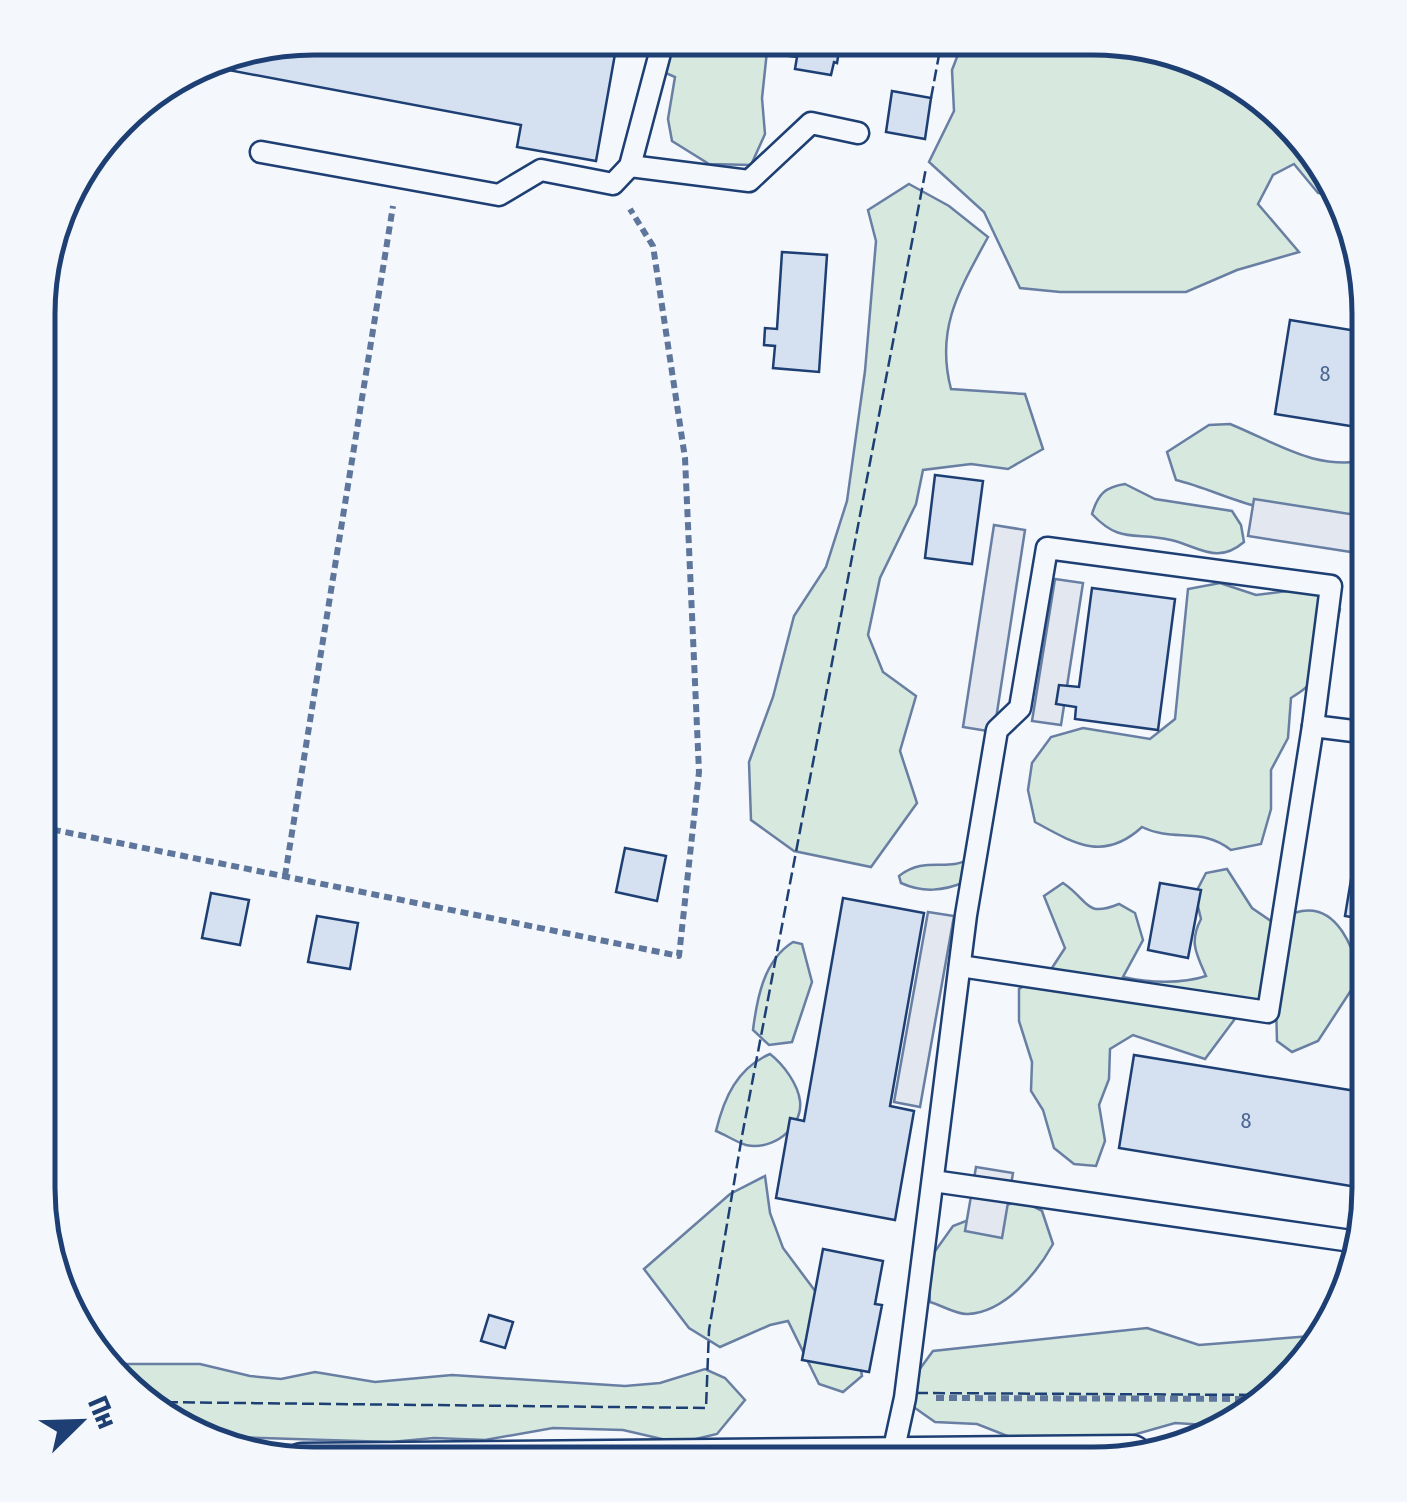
<svg xmlns="http://www.w3.org/2000/svg" width="1407" height="1502" font-family="'Fira Sans Condensed',sans-serif">
<style>
.green{fill:#d7e8df;stroke:#687fa3;stroke-width:2.5}
.parking{fill:#e3e8f0;stroke:#687fa3;stroke-width:2.5}
.building{fill:#d5e0f0;stroke:#1d3f73;stroke-width:2.5}
.lines{fill:none;stroke-linecap:round;stroke-linejoin:round}
.lane-casing{stroke:#1d3f73;stroke-width:25}
.street-casing{stroke:#1d3f73;stroke-width:45}
.path{stroke:#5e769c;stroke-width:6;stroke-dasharray:8 5;stroke-linecap:butt}
.lane{stroke:#f4f7fb;stroke-width:20}
.street{stroke:#f4f7fb;stroke-width:40}
.fence{stroke:#1d3f73;stroke-width:2.5;stroke-dasharray:12 5;stroke-linecap:butt}
.labels{text-anchor:middle;stroke-width:8;stroke-linejoin:round;paint-order:stroke}
.number-label{font-size:22px;fill:#4b6792}
.rim{fill:none;stroke:#1d3f73;stroke-width:5}
</style>
<rect width="100%" height="100%" fill="#f4f7fb"/>
<g class="green">
<path d="M653 38 773 39 767 51 762 98 765 134 751 165 709 164 672 141 668 119 675 77 652 67Z"/>
<path d="M964 39 1128 40 1232 75 1323 160 1335 197 1318 193 1294 164 1273 175 1258 204 1299 252 1237 270 1186 292H1060L1020 288 984 212 929 162 954 111 952 70Z"/>
<path d="M909 184 949 206 988 237C960 289 935 328 951 389L1025 394 1043 449 1008 469 971 464 923 470 916 504 880 578 868 635 883 672 916 696 900 751 917 803 871 867 794 851 751 820 749 762 773 697 794 616 826 567 847 501 865 371 876 241 868 210Z"/>
<path d="M1230 424C1279 444 1315 471 1369 460V519C1333 515 1294 515 1259 507 1230 500 1205 487 1176 480L1167 452 1209 425Z"/>
<path d="M1125 484 1155 499 1232 511 1241 525 1244 542C1217 565 1200 547 1171 540 1136 531 1121 545 1092 514 1098 494 1105 487 1125 484Z"/>
<path d="M1220 583 1256 595 1311 588 1340 609C1329 655 1334 672 1291 698L1288 738 1271 770V809L1261 844 1231 850C1201 826 1174 843 1142 827 1104 862 1075 844 1035 822L1028 790 1032 763 1051 737 1083 728 1150 739 1175 719 1188 589Z"/>
<path d="M970 858 965 882C943 891 923 893 901 883L899 876C926 855 948 873 970 858Z"/>
<path d="M1227 869 1252 908 1271 921C1281 917 1292 913 1302 911 1338 905 1353 949 1361 975L1318 1041 1292 1052 1277 1041 1276 1004H1246L1205 1059 1133 1035 1110 1049 1109 1079 1099 1105 1105 1141 1096 1166 1074 1164 1054 1148 1043 1110 1031 1091 1032 1062 1019 1021V989L1050 971 1065 948 1044 896 1063 883C1090 901 1084 918 1119 904L1135 913 1143 940 1123 977C1149 983 1182 984 1206 976 1196 953 1189 942 1201 919L1195 894 1206 873Z"/>
<path d="M793 942 802 944 812 982 792 1042 769 1045 753 1030C757 998 764 960 793 942Z"/>
<path d="M770 1054C783 1064 798 1084 800 1101 803 1129 771 1151 746 1145 736 1142 726 1135 716 1131 724 1098 737 1068 770 1054Z"/>
<path d="M765 1176 770 1213 783 1248 857 1347 862 1376 843 1392 819 1384 788 1321 770 1325 720 1347 689 1328 644 1269 730 1194Z"/>
<path d="M1020 1200 1042 1211 1053 1244C1037 1273 1005 1312 968 1314 957 1315 941 1305 930 1302L928 1261 953 1226Z"/>
<path d="M1147 1328 1199 1345 1324 1335 1247 1418 1222 1426 1175 1423 1126 1437 1023 1442 977 1424 935 1422 915 1408 908 1385 933 1351Z"/>
<path d="M108 1364H200L250 1376 281 1379 315 1372 375 1382 452 1375 625 1386 660 1383 705 1369 725 1378 745 1400 717 1434 679 1443 623 1430 553 1428 485 1440 434 1438 391 1442 203 1436 176 1428Z"/>
</g>
<g class="parking">
<path d="M1254 499 1369 517 1364 554 1248 536Z"/>
<path d="M994 525 1025 530 994 732 963 727Z"/>
<path d="M1055 579 1083 583 1061 725 1032 721Z"/>
<path d="M928 912 954 916 920 1107 894 1102Z"/>
<path d="M976 1167 1013 1173 1002 1238 965 1231Z"/>
</g>
<g class="building">
<path d="M314 38H530L615 54 596 161 517 147 521 125 202 65 225 52Z"/>
<path d="M775 39H841L837 63 834 62 831 75 795 69 797 57 773 54Z"/>
<path d="M892 91 931 98 925 139 886 132Z"/>
<path d="M72 182 42 385 43 261Z"/>
<path d="M782 252 827 255 819 372 773 368 775 346 764 345 765 328 777 329Z"/>
<path d="M1290 320 1369 333V429L1275 414Z"/>
<path d="M935 475 983 481 972 564 925 558Z"/>
<path d="M1362 581 1369 582V622L1356 620Z"/>
<path d="M1092 588 1175 599 1158 730 1075 719 1076 707 1056 704 1059 685 1079 687Z"/>
<path d="M1361 819 1369 821V920L1345 916Z"/>
<path d="M625 848 666 856 657 901 616 892Z"/>
<path d="M1160 883 1201 890 1188 958 1148 950Z"/>
<path d="M211 893 249 900 240 945 202 938Z"/>
<path d="M843 898 924 913 890 1106 914 1111 895 1220 776 1198 790 1118 804 1121Z"/>
<path d="M317 916 358 923 350 969 308 962Z"/>
<path d="M1369 1046V1189L1119 1148 1134 1055 1362 1092Z"/>
<path d="M823 1249 883 1261 875 1304 882 1305 869 1372 802 1360Z"/>
<path d="M489 1315 513 1322 505 1348 481 1341Z"/>
</g>
<g class="lines">
<defs>
<g id="lane">
<path d="M261 152 499 195 541 170 613 184 630 166 664 38"/>
<path d="M630 166 749 181 811 123 858 133"/>
<path d="M960 966 1268 1012 1313 726"/>
<path d="M933 1181 1358 1242"/>
<path d="M891 1462 905 1398 966 915 997 730 1020 708 1047 548 1331 586 1313 726 1369 733"/>
</g>
<path id="street" d="M302 1464 1132 1456"/>
</defs>
<use href="#lane" class="lane-casing"/>
<use href="#street" class="street-casing"/>
<g class="path">
<path d="M40 827 679 956 699 772 685 458 653 246 630 209"/>
<path d="M285 876 393 206"/>
<path d="M936 1398 1264 1399"/>
</g>
<use href="#lane" class="lane"/>
<use href="#street" class="street"/>
<g class="fence">
<path d="M931 98 942 39"/>
<path d="M916 1393 1268 1395"/>
<path d="M149 1402 706 1408 709 1330 742 1136 926 168"/>
</g>
</g>
<g class="labels">
<g class="number-label">
<text x="1325" y="381">8</text>
<text x="1246" y="1128">8</text>
</g>
</g>
<path d="M0 0H1407V1502H0ZM314 55H1093A259 259 0 0 1 1352 314V1188A259 259 0 0 1 1093 1447H314A259 259 0 0 1 55 1188V314A259 259 0 0 1 314 55Z" fill="#f4f7fb" fill-rule="evenodd"/>
<path class="rim" d="M314 55H1093A259 259 0 0 1 1352 314V1188A259 259 0 0 1 1093 1447H314A259 259 0 0 1 55 1188V314A259 259 0 0 1 314 55Z"/>
<g transform="translate(80 1422) rotate(67)" stroke="#f4f7fb" stroke-width="8" paint-order="stroke">
<path d="M0-8L18 38L0 25L-18 38Z" fill="#1d3f73"/>
<text y="-15" font-size="28" font-weight="bold" text-anchor="middle" fill="#1d3f73">Пн</text>
</g>
</svg>
